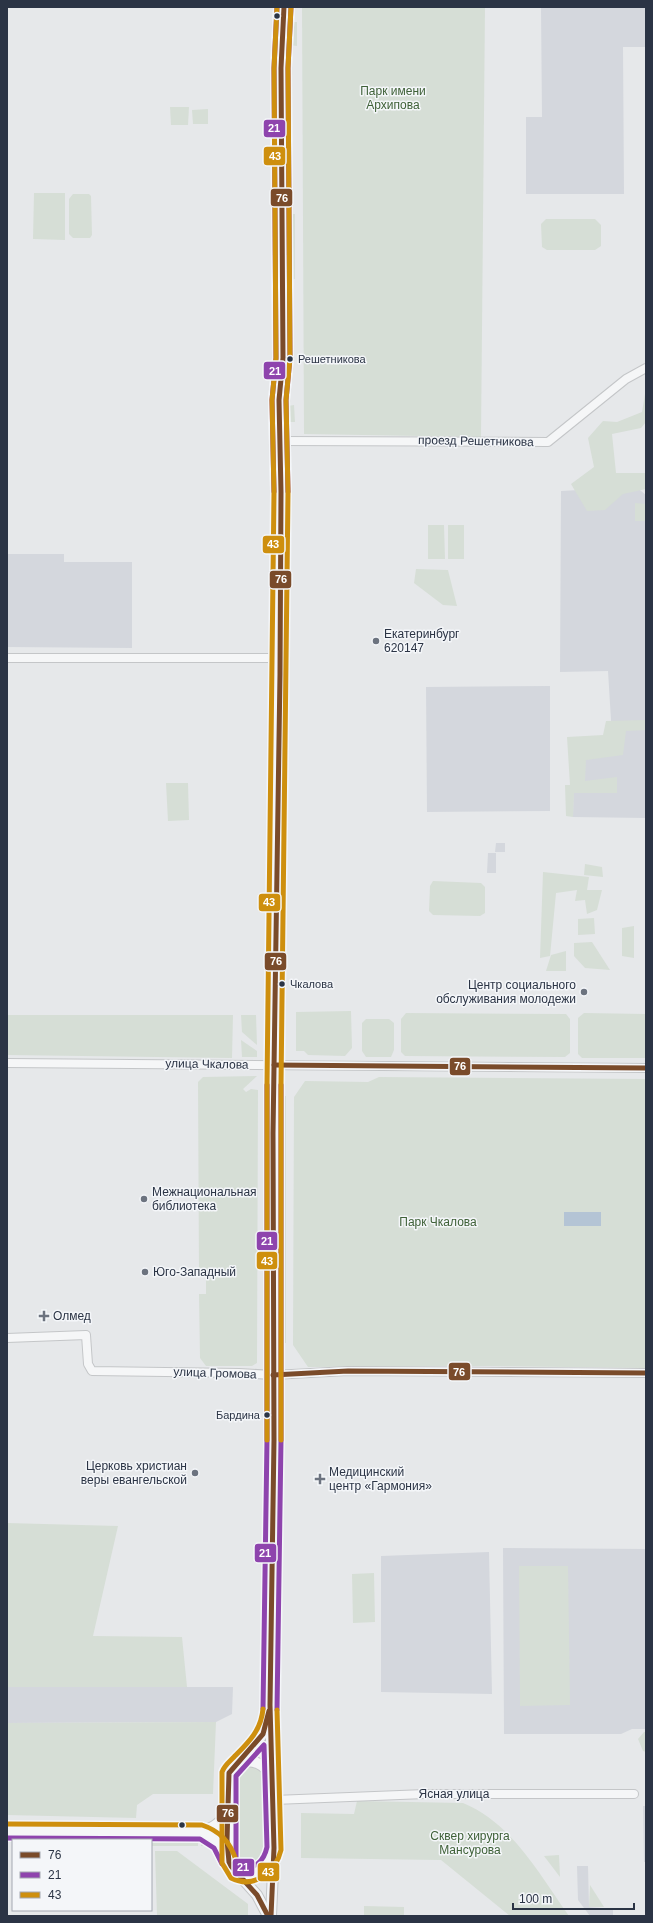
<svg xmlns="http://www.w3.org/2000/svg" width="653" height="1923" font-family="Arial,sans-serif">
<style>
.built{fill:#d4d7dd}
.green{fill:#d6ded6}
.water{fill:#b4c4d5}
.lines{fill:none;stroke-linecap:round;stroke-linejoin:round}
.minor-casing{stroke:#c4c6c8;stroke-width:10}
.tertiary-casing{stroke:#c4c6c8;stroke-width:12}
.minor{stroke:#f5f6f7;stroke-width:8}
.tertiary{stroke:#f5f6f7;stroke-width:10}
.bus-1-casing{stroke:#f4f6f9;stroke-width:8}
.bus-2-casing{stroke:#f4f6f9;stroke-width:8}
.bus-3-casing{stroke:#f4f6f9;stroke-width:8}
.bus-1{stroke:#7a4b2a;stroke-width:5}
.bus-2{stroke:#8e44ad;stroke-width:5}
.bus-3{stroke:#ce8f0e;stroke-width:5}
.bus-dot{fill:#2b3445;stroke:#f4f6f9;stroke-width:1.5}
.poi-dot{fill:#6c737f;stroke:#f4f6f9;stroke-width:1.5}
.labels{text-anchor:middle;stroke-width:3;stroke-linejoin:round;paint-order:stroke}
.bus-label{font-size:11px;fill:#2b3445;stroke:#f4f6f9;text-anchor:start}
.park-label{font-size:12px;fill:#3f6138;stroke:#f4f6f9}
.street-label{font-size:12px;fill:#2b3445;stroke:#f4f6f9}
.poi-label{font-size:12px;fill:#2b3445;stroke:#f4f6f9;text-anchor:start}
.line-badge{stroke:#f4f6f9;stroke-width:1.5}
.badge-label{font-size:11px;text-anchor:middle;font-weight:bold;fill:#fff}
</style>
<rect width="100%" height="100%" fill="#e6e8ea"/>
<g class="built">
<path d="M541 7H646V47H623L624 194H526V117H542Z"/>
<path d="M636 487 646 495V818L573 817 574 752H611V720L608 671 560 672 561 491Z"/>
<path d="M7 554H64V562H132V648L7 647Z"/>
<path d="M550 686V811L427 812 426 687Z"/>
<path d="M496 843H505V852H495Z"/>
<path d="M488 853H496V873H487Z"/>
<path d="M503 1548 646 1549V1729H632L621 1734H504Z"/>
<path d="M489 1552 492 1694 381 1692V1556Z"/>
<path d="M7 1687H233L232 1714 216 1722 7 1723Z"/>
<path d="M643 1806H646V1862H644Z"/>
<path d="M577 1866H588L589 1907 613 1909V1916H590L578 1900Z"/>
</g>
<g class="green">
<path d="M302 7H485L481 437 304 434Z"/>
<path d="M290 22H297V46L290 45Z"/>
<path d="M170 107H189L188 125H171Z"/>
<path d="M208 109V124H193L192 110Z"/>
<path d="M34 193H65V240L33 239Z"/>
<path d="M73 194H89L91 196 92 235 90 238H73L69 234V199Z"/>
<path d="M288 214H295V279L288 280Z"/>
<path d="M546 219H595L601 225V246L595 250H547L542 247 541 224Z"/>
<path d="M646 388V422L641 428 612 434 616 473H646V489L623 494 605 510 587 511 571 484 594 467 588 438 603 421 617 422 642 412Z"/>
<path d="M294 405 295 422H286L288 406Z"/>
<path d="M635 503 646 504V521H635Z"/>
<path d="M428 525H444L445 559H428Z"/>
<rect x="448" y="525" width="16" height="34"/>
<path d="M416 569 448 570 457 606 443 605 414 583Z"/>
<path d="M646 720V730L626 731 623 755 586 760 585 781 617 777V793H574L573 817 566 816 565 785H570L567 737 603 735 606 721Z"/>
<path d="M166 783H188L189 820 168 821Z"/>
<path d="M585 864 602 867 603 877 584 875Z"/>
<path d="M543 872 589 877 587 890H602L597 910 587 914 585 900 575 901 577 890 556 893 550 956 540 958Z"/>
<path d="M433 881 481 883 485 887V913L480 916 433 915 429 911 430 886Z"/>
<path d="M594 918 595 934 578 935V919Z"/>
<path d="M634 926V958L622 956V928Z"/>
<path d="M592 942 610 970 585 968 574 956V943Z"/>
<path d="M566 951V971H546L551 955Z"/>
<path d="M351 1011 352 1048 345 1056 308 1055 304 1051H296V1012Z"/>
<path d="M406 1013 566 1014 570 1019V1053L565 1057 405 1056 401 1052V1019Z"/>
<path d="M584 1013 646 1014V1058H582L578 1054V1018Z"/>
<path d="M7 1015H233L232 1058 7 1055Z"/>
<path d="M241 1015H256L257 1045 242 1032Z"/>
<path d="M366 1019H389L394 1023V1050L391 1057H366L362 1051V1023Z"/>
<path d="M241 1040 257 1051V1057H242Z"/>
<path d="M257 1076 243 1089 246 1092 251 1089 258 1090 257 1363 252 1366H206L200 1358 199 1294H206V1275H199L198 1082 203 1077Z"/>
<path d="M379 1077 646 1079V1368L489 1366 308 1367 293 1345 294 1097 305 1081 368 1082Z"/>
<path d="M282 1096H286V1343H281Z"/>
<path d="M7 1523 118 1526 93 1636 182 1637 187 1687H7Z"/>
<path d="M519 1566H568L570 1705 520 1706Z"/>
<path d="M374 1573 375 1622 353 1623 352 1574Z"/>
<path d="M216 1722 213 1794H153L137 1805 136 1818 7 1815V1723Z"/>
<path d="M644 1732H646V1752L643 1751 638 1739Z"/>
<path d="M247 1764C258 1766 263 1772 268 1781L266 1852 261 1866 253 1872 240 1870 231 1855 233 1776 240 1767Z"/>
<path d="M357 1801 463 1803C511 1822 540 1875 569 1916H510L441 1860 301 1858V1813L354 1814Z"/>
<rect x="151" y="1839" width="47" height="7"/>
<path d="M201 1840H208L218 1846H201Z"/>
<path d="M155 1851H177L248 1904V1916H157Z"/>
<path d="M559 1855 560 1877 544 1856Z"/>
<path d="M590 1885 604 1907H589Z"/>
<path d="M364 1906 404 1907V1916H364Z"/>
</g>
<rect class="water" x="564" y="1212" width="37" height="14"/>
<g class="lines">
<defs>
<g id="minor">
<path d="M280 441 548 442 626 379 646 368"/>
<path d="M7 658H280"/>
<path d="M7 1063 646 1068"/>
<path d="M7 1338 86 1335 88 1364 92 1371 239 1373 273 1375 348 1371 646 1373"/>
<path d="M274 1800 425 1794H634"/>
</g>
<g id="tertiary">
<path d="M268 1719C263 1743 243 1755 229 1773 228 1792 224 1852 231 1866L257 1895 268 1916"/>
<path d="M237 1763C254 1758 264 1764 273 1778"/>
<path d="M7 1831 201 1832C213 1836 223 1842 227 1854"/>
<path d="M201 1832C214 1827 222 1823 227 1810"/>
<path d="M236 1873C250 1877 268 1873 272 1856"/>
<path d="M271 1916 274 1848 270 1705 274 1440 273 1133 280 674 281 492 279 400 283 358V314L281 68 284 7"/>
</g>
</defs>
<use href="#minor" class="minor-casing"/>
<use href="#tertiary" class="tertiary-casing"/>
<use href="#minor" class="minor"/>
<use href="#tertiary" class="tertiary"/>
<defs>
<g id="bus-1">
<path d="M274 1065 646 1068"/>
<path d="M273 1375 348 1371 646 1373"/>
<path d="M268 1916 257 1895 231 1866 229 1862 227 1840 229 1773 263 1734 269 1711"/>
<path d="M271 1916 274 1848 270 1705 274 1440 273 1133 280 674 281 492 279 400 283 358 281 68 284 7"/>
</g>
<g id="bus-2">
<path d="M274 492 272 400 276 358 274 68 277 7"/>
<path d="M288 492 286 400 290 358 288 68 291 7"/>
<path d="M263 1709 267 1440V1085"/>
<path d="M277 1710 281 1440V1085"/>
<path d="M264 1745 267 1847C264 1861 255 1870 240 1867L236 1860V1776Z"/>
<path d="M7 1838 200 1839 214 1848 222 1864"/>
</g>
<g id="bus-3">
<path d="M267 1440V1085L274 492 272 400 276 358 274 68 277 7"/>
<path d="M281 1440V1085L288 492 286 400 290 358 288 68 291 7"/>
<path d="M263 1709C261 1731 248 1743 234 1757 229 1762 224 1766 222 1772V1863L231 1878C255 1890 276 1871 281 1850L277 1710"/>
<path d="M7 1824 202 1825C220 1831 230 1842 236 1860"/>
</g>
</defs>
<use href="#bus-1" class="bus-1-casing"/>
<use href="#bus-2" class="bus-2-casing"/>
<use href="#bus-3" class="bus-3-casing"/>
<use href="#bus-1" class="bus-1"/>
<use href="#bus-2" class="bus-2"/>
<use href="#bus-3" class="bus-3"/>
</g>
<g class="bus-dot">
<circle cx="277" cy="16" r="3.5"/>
<circle cx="290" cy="359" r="3.5"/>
<circle cx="282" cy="984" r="3.5"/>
<circle cx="267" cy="1415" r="3.5"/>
<circle cx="182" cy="1825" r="3.5"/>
</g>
<g class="poi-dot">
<circle cx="376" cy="641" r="4"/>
<circle cx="584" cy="992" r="4"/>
<circle cx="144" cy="1199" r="4"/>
<circle cx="145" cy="1272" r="4"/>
<path d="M42 1310h4v4h4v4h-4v4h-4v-4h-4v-4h4z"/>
<circle cx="195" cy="1473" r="4"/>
<path d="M318 1473h4v4h4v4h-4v4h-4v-4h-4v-4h4z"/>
</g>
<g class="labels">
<g class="bus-label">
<text x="298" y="363">Решетникова</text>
<text x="290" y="988">Чкалова</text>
<text x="260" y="1419" text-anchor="end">Бардина</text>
</g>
<g class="park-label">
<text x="393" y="95">Парк имени<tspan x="393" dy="14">Архипова</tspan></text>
<text x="438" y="1226">Парк Чкалова</text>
<text x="470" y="1840">Сквер хирурга<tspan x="470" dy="14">Мансурова</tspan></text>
</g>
<g class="street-label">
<text transform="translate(476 441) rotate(1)" y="4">проезд Решетникова</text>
<text transform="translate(207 1064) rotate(1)" y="4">улица Чкалова</text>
<text transform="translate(215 1373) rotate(2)" y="4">улица Громова</text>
<text x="454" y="1798">Ясная улица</text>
</g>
<g class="poi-label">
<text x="384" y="638">Екатеринбург<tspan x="384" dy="14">620147</tspan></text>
<text x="576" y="989" text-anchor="end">Центр социального<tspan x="576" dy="14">обслуживания молодежи</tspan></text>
<text x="152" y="1196">Межнациональная<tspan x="152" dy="14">библиотека</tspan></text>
<text x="153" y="1276">Юго-Западный</text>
<text x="53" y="1320">Олмед</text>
<text x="187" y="1470" text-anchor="end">Церковь христиан<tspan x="187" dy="14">веры евангельской</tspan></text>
<text x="329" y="1476">Медицинский<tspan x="329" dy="14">центр «Гармония»</tspan></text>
</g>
</g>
<g class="line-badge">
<rect x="263" y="119" width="23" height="19" rx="4" fill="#8e44ad"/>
<rect x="263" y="146" width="23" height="20" rx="4" fill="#ce8f0e"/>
<rect x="270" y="188" width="23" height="19" rx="4" fill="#7a4b2a"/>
<rect x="263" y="361" width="23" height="19" rx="4" fill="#8e44ad"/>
<rect x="262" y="535" width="23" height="19" rx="4" fill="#ce8f0e"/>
<rect x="269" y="570" width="23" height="19" rx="4" fill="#7a4b2a"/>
<rect x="258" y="893" width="23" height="19" rx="4" fill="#ce8f0e"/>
<rect x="264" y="952" width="23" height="19" rx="4" fill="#7a4b2a"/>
<rect x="449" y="1057" width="22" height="19" rx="4" fill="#7a4b2a"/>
<rect x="256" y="1231" width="22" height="20" rx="4" fill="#8e44ad"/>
<rect x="256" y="1251" width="22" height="19" rx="4" fill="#ce8f0e"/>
<rect x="448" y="1362" width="23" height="19" rx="4" fill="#7a4b2a"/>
<rect x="254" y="1543" width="23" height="20" rx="4" fill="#8e44ad"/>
<rect x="216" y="1804" width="23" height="19" rx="4" fill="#7a4b2a"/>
<rect x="232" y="1858" width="23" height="19" rx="4" fill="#8e44ad"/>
<rect x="257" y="1862" width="23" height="20" rx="4" fill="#ce8f0e"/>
</g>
<g class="badge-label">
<text x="274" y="132">21</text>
<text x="275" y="160">43</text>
<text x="282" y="202">76</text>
<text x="275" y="375">21</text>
<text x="273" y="548">43</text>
<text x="281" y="583">76</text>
<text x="269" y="906">43</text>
<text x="276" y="965">76</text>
<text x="460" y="1070">76</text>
<text x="267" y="1245">21</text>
<text x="267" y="1265">43</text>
<text x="459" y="1376">76</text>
<text x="265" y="1557">21</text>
<text x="228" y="1817">76</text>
<text x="243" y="1871">21</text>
<text x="268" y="1876">43</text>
</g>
<rect width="653" height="1923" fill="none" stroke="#2b3445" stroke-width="16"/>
<rect x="12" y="1839" width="140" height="72" fill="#f4f6f9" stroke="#a4a8b1"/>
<rect x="20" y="1852" width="20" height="6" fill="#7a4b2a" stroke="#a4a8b1"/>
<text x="48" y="1859" font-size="12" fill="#2b3445">76</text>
<rect x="20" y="1872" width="20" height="6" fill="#8e44ad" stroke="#a4a8b1"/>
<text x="48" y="1879" font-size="12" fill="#2b3445">21</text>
<rect x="20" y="1892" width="20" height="6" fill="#ce8f0e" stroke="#a4a8b1"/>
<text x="48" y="1899" font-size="12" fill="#2b3445">43</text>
<path d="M513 1903v6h121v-6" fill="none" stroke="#2b3445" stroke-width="2"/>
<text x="519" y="1903" font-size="12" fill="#2b3445" stroke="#f4f6f9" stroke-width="3" paint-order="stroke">100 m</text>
</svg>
